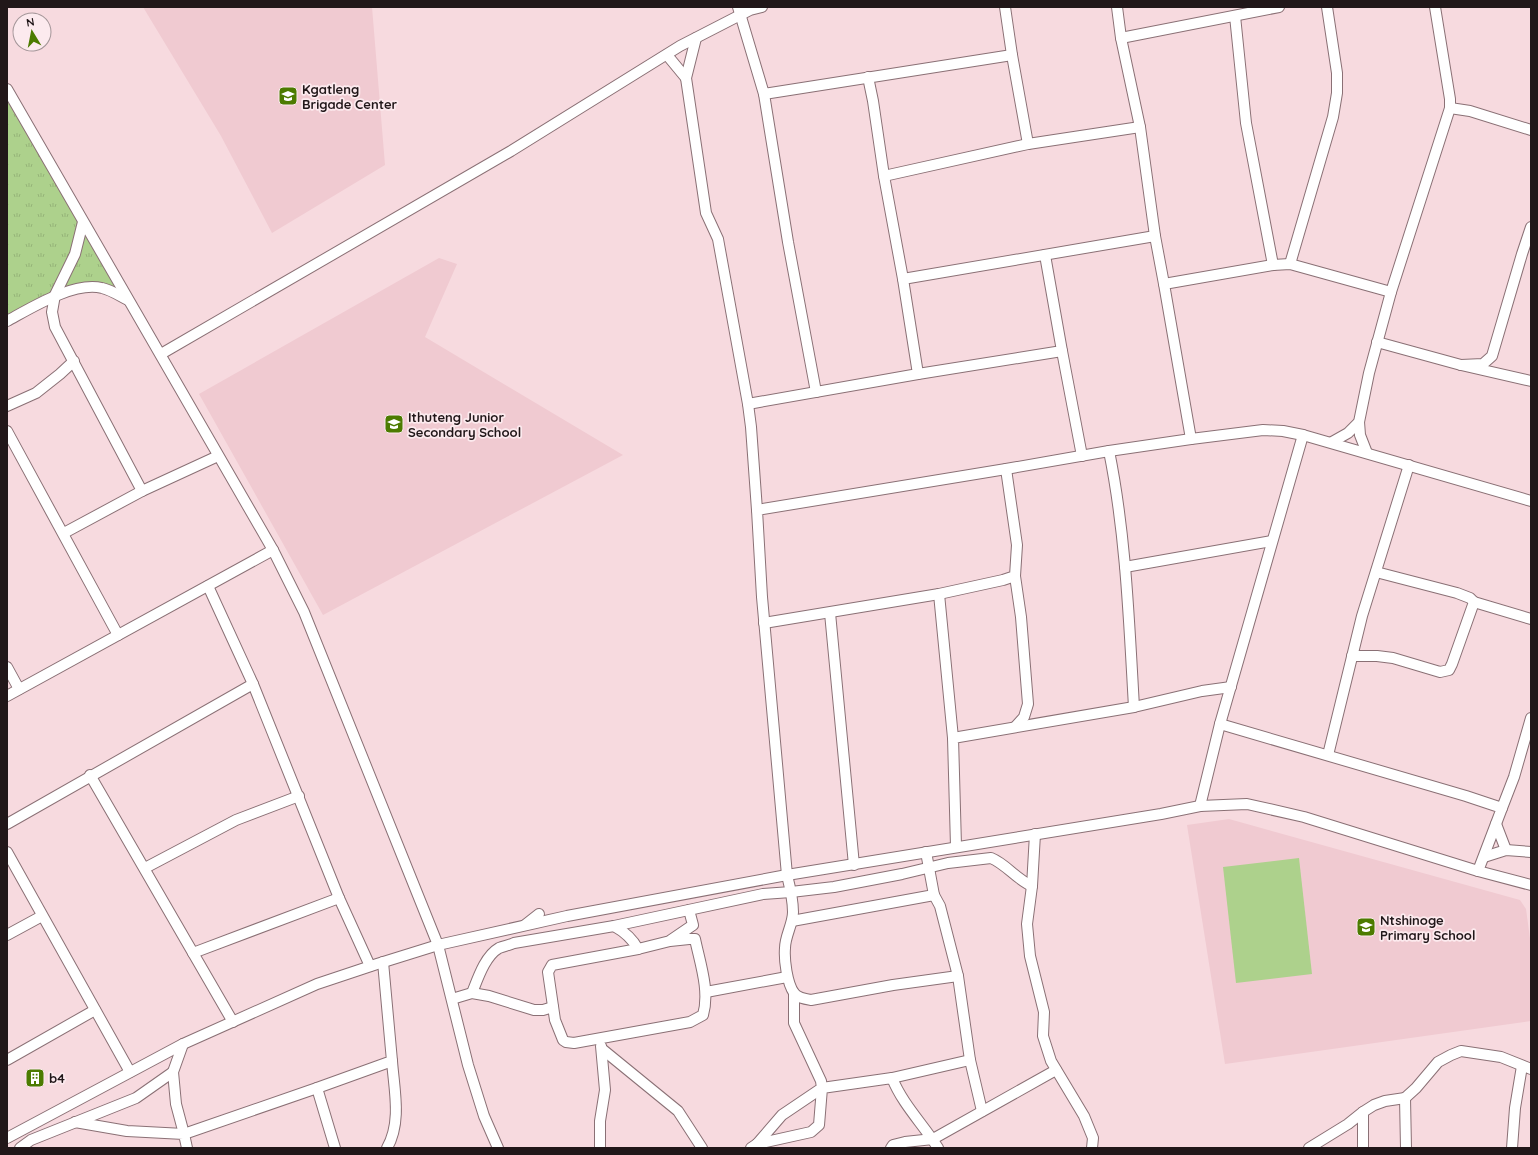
<svg xmlns="http://www.w3.org/2000/svg" width="1538" height="1155" font-family="Quicksand,sans-serif">
<style>
.built{fill:#f0cad1}
.grass{fill:url(#grass-tufts)}
.park{fill:#add18c}
.lines{fill:none;stroke-linecap:round;stroke-linejoin:round}
.minor-casing{stroke:#8a7075;stroke-width:12}
.minor{stroke:#fff;stroke-width:10}
.labels{text-anchor:middle;stroke-width:3.5;stroke-linejoin:round;paint-order:stroke}
.poi-label{font-size:13px;font-weight:bold;fill:#211719;stroke:#fceaee;text-anchor:start}
</style>
<defs>
<pattern id="grass-tufts" width="24" height="20" patternUnits="userSpaceOnUse"><rect width="24" height="20" fill="#add18c"/><path d="M3 7l-1-3M5 7V3M7 7l1-3M15 17l-1-3M17 17v-4M19 17l1-3" fill="none" stroke="#95b378"/></pattern>
</defs>
<rect width="100%" height="100%" fill="#f7dadf"/>
<g class="built">
<path d="M143 7H372L385 165 272 233 221 136Z"/>
<path d="M439 258 457 264 425 337 623 455 323 615 199 394Z"/>
<path d="M1229 819 1520 900 1526 909 1531 946V1021L1225 1064 1187 825Z"/>
</g>
<path class="grass" d="M7 89 128 300 88 288 7 321Z"/>
<path class="park" d="M1299 858 1312 974 1236 983 1223 867Z"/>
<g class="lines">
<defs>
<g id="minor">
<path d="M738 7 764 94 1012 55"/>
<path d="M1005 7 1012 55 1028 144"/>
<path d="M1117 7 1121 38 1140 127 1155 236 1164 284"/>
<path d="M1235 16 1246 123 1273 265"/>
<path d="M696 38 686 78 706 213 718 239 748 404 751 427 757 510"/>
<path d="M1121 38 1279 7"/>
<path d="M667 55 686 78"/>
<path d="M868 77 873 101 884 176"/>
<path d="M7 89 273 550 304 612 438 945 468 1065 484 1116 498 1148"/>
<path d="M764 94 788 242 816 392"/>
<path d="M1450 108 1470 111 1531 130"/>
<path d="M83 222 75 254 55 295 52 312 55 327 142 491"/>
<path d="M1290 264 1333 117 1337 93V73L1327 7"/>
<path d="M903 279 884 176 1028 144 1140 127"/>
<path d="M7 321C31 308 74 281 102 288 111 290 120 296 128 300"/>
<path d="M1377 342 1461 365 1531 381"/>
<path d="M1062 351 1082 456"/>
<path d="M161 354 511 151 680 46 750 10 762 7"/>
<path d="M1461 365 1483 364 1492 356 1522 254 1531 227"/>
<path d="M918 374 1062 351 1045 255"/>
<path d="M748 404 918 374 903 279 1155 236"/>
<path d="M7 406 36 393 60 374 74 361"/>
<path d="M1359 422 1360 435 1367 453"/>
<path d="M7 431 118 635"/>
<path d="M1191 439 1164 284 1273 265 1290 264 1391 292"/>
<path d="M1332 442 1348 433 1359 422 1369 373 1391 292 1450 108V99L1435 7"/>
<path d="M1109 451C1126 535 1129 621 1134 707"/>
<path d="M64 533 142 491 218 456"/>
<path d="M1125 567 1272 541"/>
<path d="M1015 576 1021 617 1028 704 1024 717 1015 727"/>
<path d="M208 586 253 684 339 898 370 966"/>
<path d="M939 594 953 738"/>
<path d="M1474 602 1531 619"/>
<path d="M830 613 854 865"/>
<path d="M764 623 939 594 1003 580 1015 576 1017 545 1006 469"/>
<path d="M1352 656H1377L1393 658 1440 672 1449 670 1452 664 1474 602 1470 598 1457 593 1376 572"/>
<path d="M7 667 19 689"/>
<path d="M7 696 273 550"/>
<path d="M1220 724 1466 796 1502 808 1478 871"/>
<path d="M1328 755 1362 616 1409 465"/>
<path d="M90 775 233 1022"/>
<path d="M1200 806 1220 724 1303 435 1531 501"/>
<path d="M1502 808 1514 777 1531 718"/>
<path d="M7 824 253 684"/>
<path d="M1496 824 1506 850"/>
<path d="M1035 834 1032 886 1027 924 1030 956 1044 1012 1043 1036 1051 1061 1084 1116 1093 1138 1092 1148"/>
<path d="M956 846 953 738 1134 707 1202 691 1231 687"/>
<path d="M7 852 130 1072"/>
<path d="M1484 857 1506 850 1531 852"/>
<path d="M145 868 236 820 299 796"/>
<path d="M934 895 940 906 958 976 970 1060 982 1111"/>
<path d="M792 921 934 895 926 852"/>
<path d="M525 925 539 914"/>
<path d="M614 926C625 932 632 938 638 949"/>
<path d="M7 935 42 916"/>
<path d="M689 939H695C700 963 710 991 703 1015L690 1022 574 1043 566 1042 563 1040 555 1020 548 972 552 965 638 949 670 941Z"/>
<path d="M671 940 693 925 689 910"/>
<path d="M193 953 339 898"/>
<path d="M958 976 893 985 811 1000C805 999 798 998 794 993 787 983 784 960 785 948 785 936 793 924 793 912 793 899 790 887 787 875L762 597 757 510 1006 469 1109 451 1191 439 1263 430 1283 431 1303 435"/>
<path d="M706 992 787 977"/>
<path d="M472 993C478 978 485 956 499 948 504 946 510 945 514 943L614 926 763 894 791 892 834 887 902 874 948 863 991 858C1006 864 1016 879 1032 886"/>
<path d="M452 999 472 993 489 996 534 1010H543L553 1007"/>
<path d="M183 1044 173 1072 176 1104 184 1134 317 1088"/>
<path d="M602 1049 678 1111 702 1148"/>
<path d="M7 1060 95 1010"/>
<path d="M892 1078 970 1060"/>
<path d="M1363 1112V1148"/>
<path d="M75 1122 127 1131 184 1134 187 1148"/>
<path d="M7 1138 183 1044 317 984 377 964 438 945 567 916 787 875 1161 814 1200 806 1247 804 1304 817 1478 871 1531 885"/>
<path d="M757 1144 782 1115 822 1088 821 1081 794 1023V993"/>
<path d="M20 1148 31 1140 136 1098 173 1072"/>
<path d="M335 1148 317 1088 392 1061 383 962"/>
<path d="M387 1148C402 1122 394 1089 392 1061"/>
<path d="M600 1148V1121L605 1090 601 1046"/>
<path d="M751 1148 757 1144 811 1132 819 1125 822 1088 892 1078C903 1105 923 1124 938 1148"/>
<path d="M891 1148 893 1145 905 1142 933 1139 1056 1070"/>
<path d="M1309 1148 1348 1124 1363 1112 1374 1105 1385 1101 1405 1098"/>
<path d="M1406 1148 1405 1098 1416 1088 1438 1062 1451 1055 1461 1051 1501 1057 1531 1069"/>
<path d="M1512 1148 1515 1108 1522 1066"/>
</g>
</defs>
<use href="#minor" class="minor-casing"/>
<use href="#minor" class="minor"/>
</g>
<defs>
<symbol id="school-square" viewBox="-11 -11 22 22"><rect x="-9" y="-9" width="18" height="18" rx="4" fill="#4c7b00" stroke="#fceaee"/><path d="M0-5L7-2L0 1L-7-2ZM-4 1L0 2.5L4 1V4Q0 6-4 4Z" fill="#fff"/></symbol>
<symbol id="building-square" viewBox="-11 -11 22 22"><rect x="-9" y="-9" width="18" height="18" rx="4" fill="#4c7b00" stroke="#fceaee"/><path d="M-4-6H4V6H1V3H-1V6H-4ZM-2.5-4.3h1.7v1.8h-1.7ZM.8-4.3h1.7v1.8H.8ZM-2.5-1h1.7V.8h-1.7ZM.8-1h1.7V.8H.8Z" fill="#fff"/></symbol>
</defs>
<g fill-rule="evenodd">
<use href="#school-square" x="277" y="85" width="22" height="22"/>
<use href="#school-square" x="383" y="413" width="22" height="22"/>
<use href="#school-square" x="1355" y="916" width="22" height="22"/>
<use href="#building-square" x="24" y="1067" width="22" height="22"/>
</g>
<g class="labels">
<g class="poi-label">
<text x="302" y="94">Kgatleng<tspan x="302" dy="15">Brigade Center</tspan></text>
<text x="408" y="422">Ithuteng Junior<tspan x="408" dy="15">Secondary School</tspan></text>
<text x="1380" y="925">Ntshinoge<tspan x="1380" dy="15">Primary School</tspan></text>
<text x="49" y="1083">b4</text>
</g>
</g>
<rect width="1538" height="1155" fill="none" stroke="#211719" stroke-width="16"/>
<g transform="translate(32 32) rotate(350)"><circle r="19" fill="#fceaee" stroke="#a49699"/>
<path d="M0-3L7 15L0 10L-7 15Z" fill="#4c7b00"/>
<text y="-6" font-size="11" font-weight="bold" text-anchor="middle" fill="#211719">N</text>
</g>
</svg>
